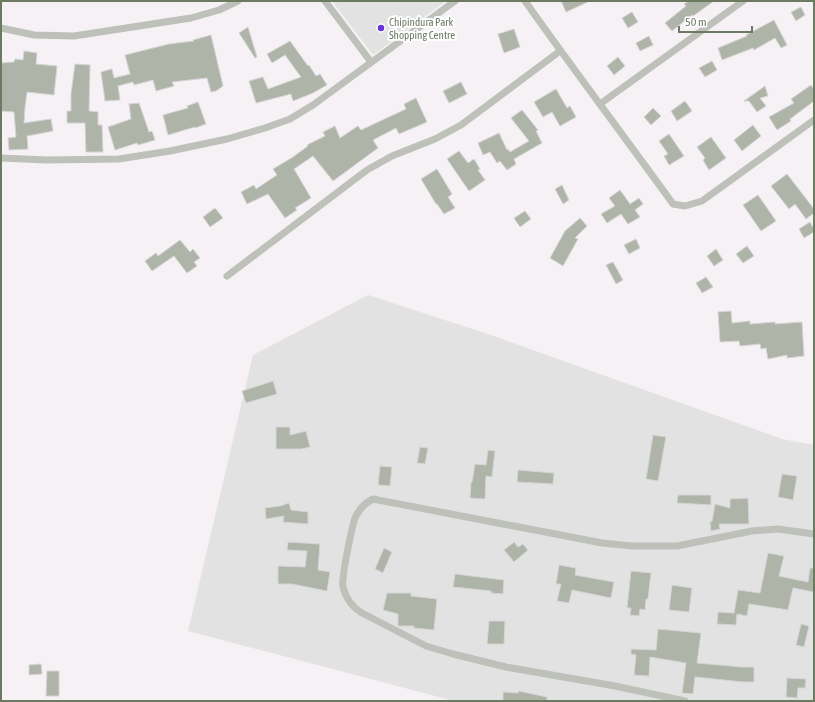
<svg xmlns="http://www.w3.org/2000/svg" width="815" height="702" font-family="'Asap Condensed',sans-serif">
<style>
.built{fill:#e3e2e2}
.building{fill:#aeb4a8;stroke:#d6d4d6}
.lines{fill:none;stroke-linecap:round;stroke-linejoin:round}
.minor{stroke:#bdc1b9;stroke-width:7}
.poi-dot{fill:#6833d3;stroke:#fff;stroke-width:1.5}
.labels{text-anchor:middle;stroke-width:4;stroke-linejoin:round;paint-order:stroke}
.poi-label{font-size:11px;fill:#6d7a62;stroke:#fff;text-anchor:start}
</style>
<rect width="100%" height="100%" fill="#f5f1f4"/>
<g class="built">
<path d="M332 1H446L373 55Z"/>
<path d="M368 295 488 334 782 439 814 445V701H454L188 631 253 355Z"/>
</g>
<g class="building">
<path d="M561 1H590L566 12Z"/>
<path d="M689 1H714L693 16 692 15 672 31 665 23 686 6 684 4Z"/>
<path d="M801 7 805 15 796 21 791 12Z"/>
<path d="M632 12 638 22 628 28 622 18Z"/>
<path d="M774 20 787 45 781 48 775 38 754 50 753 48 722 60 718 48 747 36 746 35Z"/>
<path d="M248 27 257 57 255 58 239 33Z"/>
<path d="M514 29 520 47 504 53 498 34Z"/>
<path d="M211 35 223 86 216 91 211 92 207 78 172 82 174 86 156 91 153 80 134 85 133 82 118 86 120 100 105 101 101 72 112 69 114 78 130 74 125 55 169 44 194 41 193 40Z"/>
<path d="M649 36 653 45 640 51 636 43Z"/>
<path d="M290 41 308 66 309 65 316 76 320 74 327 85 313 93 293 101 291 94 256 103 249 81 263 77 268 89 301 77 285 55 272 63 267 54Z"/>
<path d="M24 51 37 53 36 64 57 66 54 95 27 92 25 107 24 123 51 119 53 131 27 136 28 149 9 150 8 138 16 137 14 112 1 111V63L14 62 15 59 23 60Z"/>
<path d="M618 57 625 66 614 75 607 66Z"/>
<path d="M712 61 717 70 705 77 699 68Z"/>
<path d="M75 64 90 65 89 111 98 112V125H102L103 152H86L85 123H67V111H71V94Z"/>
<path d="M461 82 467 94 449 103 443 91Z"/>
<path d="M811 85 814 90V101L790 119 791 121 777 130 769 117 794 103 791 99Z"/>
<path d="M765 86 768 96 760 98 766 106 757 112 749 101H744Z"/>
<path d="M556 89 567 108 570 106 576 117 560 126 552 112 543 117 534 102Z"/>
<path d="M416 98 427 122 399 134 396 128 373 140 378 148 333 181 313 156 294 169 311 198 295 208 297 210 285 218 268 194 247 204 241 192 254 185 256 189 277 175 273 169 293 157 308 146 307 145 325 136 323 132 335 126 340 138 358 126 361 130 406 109 404 104Z"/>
<path d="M685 101 692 111 677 121 671 111Z"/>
<path d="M198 102 206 124 195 128V127L168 135 163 115 188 108 187 106Z"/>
<path d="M139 103 149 132 152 131 155 140 138 145 137 143 115 150 108 127 131 119 129 104Z"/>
<path d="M653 108 661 116 651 125 644 117Z"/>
<path d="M522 110 538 130 536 131 542 143 514 159 516 164 507 170 500 161 497 163 490 152 483 155 478 143 499 133 507 150 508 149 510 152 529 141 511 118Z"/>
<path d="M753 125 761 136 742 151 734 140Z"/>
<path d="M669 134 684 156 669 165 664 156 668 154 659 141Z"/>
<path d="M711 137 726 158 709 170 703 160 705 158 697 147Z"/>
<path d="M459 151 468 163 474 159 480 169 478 170 485 180 469 191 447 159Z"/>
<path d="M437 169 452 194 448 197 455 208 444 214 437 204H436L421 179Z"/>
<path d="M787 174 814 209V213L806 219 795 204 789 209 771 186Z"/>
<path d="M562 185 569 200 563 204 555 189Z"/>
<path d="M620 190 630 204 639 198 643 204 635 210 640 217 628 224 621 214 607 223 601 214 615 206 609 198Z"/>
<path d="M758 195 776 221 761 231 743 205Z"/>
<path d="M215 208 223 218 210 227 203 217Z"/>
<path d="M525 211 531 219 520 227 514 218Z"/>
<path d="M580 218 587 226 575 238 578 239 563 266 550 258 565 231Z"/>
<path d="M810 222 814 229V232L804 238 799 229Z"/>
<path d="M636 239 640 248 629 254 624 245Z"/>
<path d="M180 240 190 252 193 249 200 258 194 262 197 266 187 273 174 256 152 271 145 261 156 253 158 256Z"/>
<path d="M747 246 754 256 743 263 736 254Z"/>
<path d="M716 249 723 260 714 266 707 256Z"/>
<path d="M613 262 623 280 616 284 606 265Z"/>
<path d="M706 277 713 287 702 293 696 283Z"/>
<path d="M731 311 732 323 750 321V324L775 322V324L802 322 804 356 787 358V355L768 359 766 348 761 349 760 344 740 346 739 341 720 342 718 312Z"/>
<path d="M273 381 277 394 246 403 242 391Z"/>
<path d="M276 427H290V435L306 431 310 447 301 449H276Z"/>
<path d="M653 435 666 437 658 481 646 479Z"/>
<path d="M420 447 428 448 425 464 417 463Z"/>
<path d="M488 450 495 451 492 477 486 476 485 499 470 498 471 482H472L475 464 486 465Z"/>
<path d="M380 466 392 467 390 486 378 485Z"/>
<path d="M518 470 554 473 553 484 517 482Z"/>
<path d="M782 474 797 476 793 500 778 497Z"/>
<path d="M678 495H711V505L677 503Z"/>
<path d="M748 498 749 524H719L720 529 711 531 710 522 712 521 715 504 730 508V499Z"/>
<path d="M289 503 291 510 308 512V524L283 522 284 516 266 519 265 508 280 506Z"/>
<path d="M288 542 320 544 318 570 330 572 327 591 292 584H278V566L305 567 307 551 287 550Z"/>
<path d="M514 542 518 547 523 544 528 550 514 562 504 550Z"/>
<path d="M384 548 392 552 383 573 375 569Z"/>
<path d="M768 553 784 556 779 576 808 582 810 568H814V592L793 588 788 610 749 604 747 616 737 614 736 625 717 624 718 612 734 613 738 590 760 593Z"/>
<path d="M559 565 576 568 575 575 614 582 611 598 572 590 569 603 557 601 561 584H556Z"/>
<path d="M631 571 651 573 648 599H646L645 610 640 609 639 616 630 615 631 608H627Z"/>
<path d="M455 574 504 580 503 594 491 593V591L453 587Z"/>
<path d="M672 585 692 588 689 612 669 610Z"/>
<path d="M387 593H411V596L437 599 434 630 414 628V626H398V614L383 610Z"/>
<path d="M489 621H505L504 644H487Z"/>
<path d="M801 624 809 626 804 647 796 645Z"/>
<path d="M658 629 701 633 697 663 742 667H754V682H743L695 677 693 694 682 693 686 663 650 657 649 676 634 675 636 655 631 654V649L656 650Z"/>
<path d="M41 664 42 674 29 675V665Z"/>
<path d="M47 671H59V696H46Z"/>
<path d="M787 678 806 679 805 688H798L797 698 786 697Z"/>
<path d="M519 691 547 697V701H503V692L518 693Z"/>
</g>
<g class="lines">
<g class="minor">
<path d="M325 1 371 62"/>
<path d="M525 1C573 69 624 136 673 204L685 206 702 201 814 120"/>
<path d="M1 28 34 35 74 36 191 18 219 10 238 1"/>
<path d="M600 104 743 1"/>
<path d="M1 158 46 160 119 159 170 151 227 139 265 128 290 119 313 105 455 1"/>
<path d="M227 276 367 170 392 156 435 139 461 125 560 51"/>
<path d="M685 701 615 686 506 667 453 654 426 646 362 613C352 607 346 599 343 587 341 580 352 524 356 516 360 508 365 503 373 499L602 543 632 546H677L752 531 778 529 814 534"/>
</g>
</g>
<circle class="poi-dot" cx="381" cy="28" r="4"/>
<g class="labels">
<g class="poi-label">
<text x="389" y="26">Chipindura Park<tspan x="389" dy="13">Shopping Centre</tspan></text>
</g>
</g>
<rect width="815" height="702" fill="none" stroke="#6d7a62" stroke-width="4"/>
<path d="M679 26v6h73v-6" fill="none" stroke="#6d7a62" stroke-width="2"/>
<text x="685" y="26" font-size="12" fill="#6d7a62" stroke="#ffffff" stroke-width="3" paint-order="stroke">50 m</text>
</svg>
